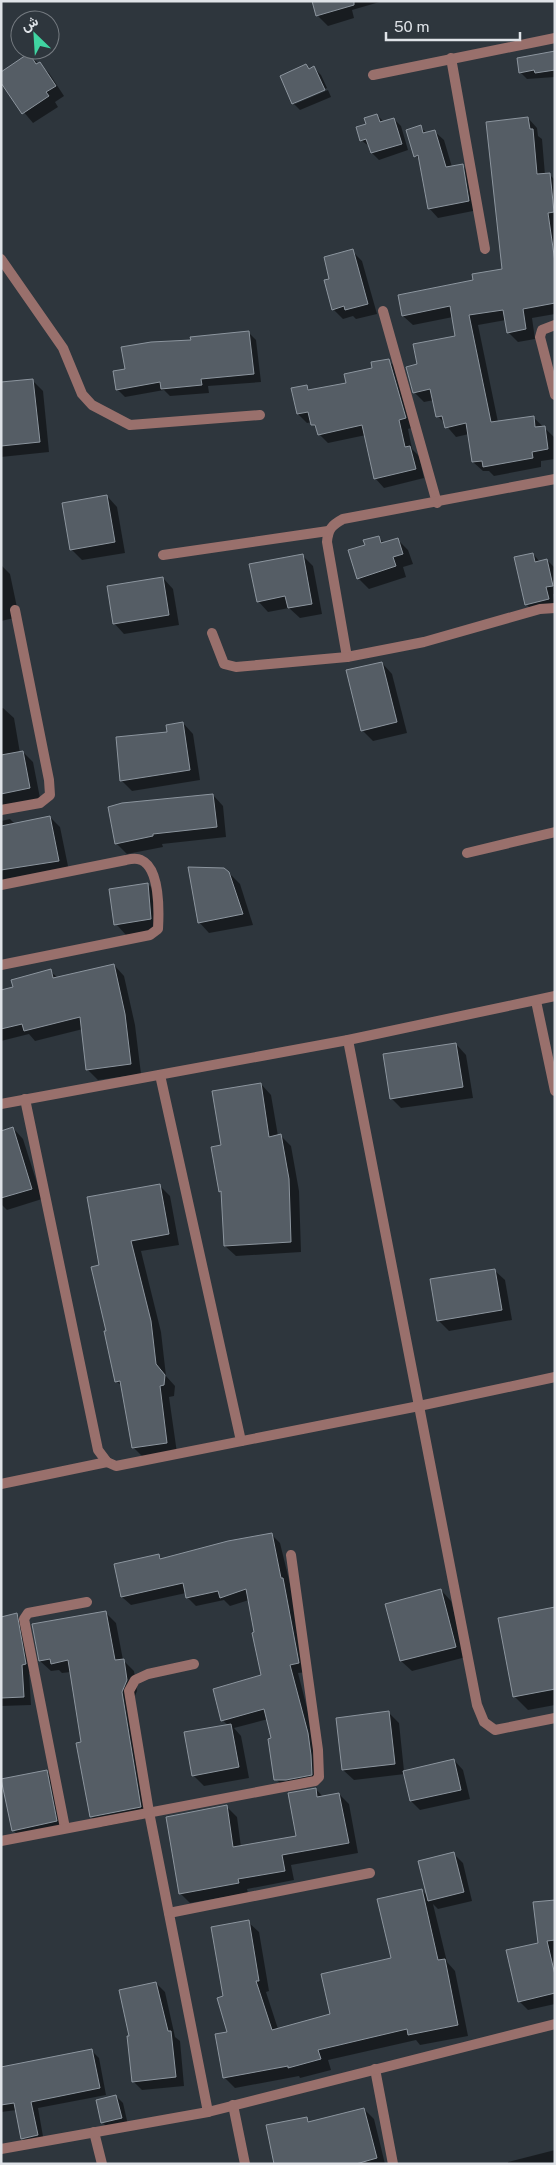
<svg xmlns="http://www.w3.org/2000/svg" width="556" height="2165" font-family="'Public Sans',Vazirmatn,sans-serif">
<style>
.shadow{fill:#0007}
.building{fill:#555d65;stroke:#8c959e}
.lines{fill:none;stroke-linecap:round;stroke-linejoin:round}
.minor{stroke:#99706c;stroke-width:10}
</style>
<rect width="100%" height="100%" fill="#2e363d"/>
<g class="shadow">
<path d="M312 1H383L352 10 354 18 328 26 318 16Z"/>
<path d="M555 53V77L527 79 520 72Z"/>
<path d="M29 55 49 73 64 96 55 102 58 107 33 123 1 85V73Z"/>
<path d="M306 65 310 70 314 68 321 75 327 88 295 102V104L328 90 331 97 300 110 293 103Z"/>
<path d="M377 115 384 122 394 119 401 126 408 150 379 160 372 153 370 147 361 140 368 125Z"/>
<path d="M528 118 537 128 538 136 542 139 545 175 549 174 555 180V314L532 318 535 339 518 342 508 332 506 320 478 325 498 422 533 417 554 437 555 459 541 461V467L494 476 489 471H483L473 462 469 434 456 437 438 416 434 400 424 402 414 392 418 365 456 337 453 317 413 325 403 316 503 270Z"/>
<path d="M420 127 427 133 434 131 444 140 452 167 462 165 472 175 478 210 438 218 429 208 421 161 416 156Z"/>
<path d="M352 251 362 261 377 314 356 319 353 316 343 319 333 309 331 280Z"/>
<path d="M248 332 256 340 261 382 208 386 209 393 170 396 164 390 125 397 117 389 126 370 192 341Z"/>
<path d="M388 360 397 369 414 427 408 429 412 449 419 456 424 478 384 488 375 478 366 435 328 443 319 434 312 422 307 423 298 414 307 387 311 391 347 384Z"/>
<path d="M32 380 43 391 49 452 1 457V384Z"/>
<path d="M107 496 117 507 125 553 82 560 71 549Z"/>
<path d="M378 537 385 544 398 540 408 550 413 564 403 567 406 577 369 589 358 578 366 546Z"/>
<path d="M533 554 540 562 547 560 554 567 555 572V594H553L555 606 533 611 526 604Z"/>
<path d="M302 555 313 566 322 614 300 618 289 608 268 612 258 601Z"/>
<path d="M1 565 10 574 19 617 1 621Z"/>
<path d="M163 578 173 589 179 625 124 634 114 623Z"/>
<path d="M382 663 392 674 407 733 373 741 362 730Z"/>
<path d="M3 708 14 718 20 753 23 752 33 762 40 798 1 809V709Z"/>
<path d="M183 723 193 734 200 780 132 791 121 780 168 733Z"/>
<path d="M213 795 223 806 226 837 162 844 163 847 127 854 116 843Z"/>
<path d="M50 817 60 827 69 871 1 881V821L10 819 15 824Z"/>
<path d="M229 873 240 884 253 925 209 933 199 922Z"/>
<path d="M148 884 158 894 161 929 126 935 116 924Z"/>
<path d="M114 965 124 976 135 1025 141 1074 98 1080 88 1070 83 1029 35 1041 29 1034 1 1041V992L14 988 50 971 58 978Z"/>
<path d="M456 1044 466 1055 473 1098 401 1108 391 1098Z"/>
<path d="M261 1084 271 1095 278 1136H281L291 1146 299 1191 301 1252 236 1256 225 1246 222 1193 220 1191 222 1146Z"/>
<path d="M13 1128 23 1139 42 1199 7 1210 1 1204V1132Z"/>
<path d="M160 1186 170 1196 179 1245 141 1251 161 1332 166 1376 175 1386 174 1396 169 1397 177 1453 144 1458 133 1447 122 1386 116 1381 100 1266Z"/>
<path d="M494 1270 505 1280 512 1320 449 1331 438 1320Z"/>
<path d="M271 1534 280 1543 291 1588 307 1672 298 1673 316 1743 320 1783 284 1788 276 1779 273 1740 268 1719 234 1728 241 1736 249 1778 204 1786 193 1775 228 1725 222 1720 262 1676 249 1600 230 1606 224 1600 196 1606 187 1597 186 1593 131 1605 122 1597 158 1555 163 1559Z"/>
<path d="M441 1590 451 1601 466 1657 412 1671 401 1661Z"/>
<path d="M105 1612 116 1623 123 1660 134 1671 137 1691 132 1703 151 1817 102 1827 91 1816 71 1672 62 1673 59 1670 51 1671 40 1661 34 1625Z"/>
<path d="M16 1614 25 1623 34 1672 29 1673 31 1705 1 1706V1618Z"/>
<path d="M555 1690V1705L528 1710 514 1696Z"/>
<path d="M389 1713 399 1723 404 1771 454 1760 463 1770 470 1799 420 1810 411 1801 405 1774 354 1780 343 1770Z"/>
<path d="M46 1771 57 1781 66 1831 23 1840 13 1830Z"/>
<path d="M316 1789 323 1797 339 1794 349 1804 358 1853 291 1865 294 1880 247 1889 248 1893 190 1903 180 1893 227 1807 237 1817 241 1847 298 1837Z"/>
<path d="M454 1854 463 1863 472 1901 438 1909 433 1904 447 1962 455 1971 468 2036 420 2045 416 2040 328 2060 331 2070 300 2078 299 2076 235 2088 224 2077 229 2033 224 1997 248 1922 259 1932 269 1991 266 1992 278 2029 331 2015 392 1959 422 1890 428 1897Z"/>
<path d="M555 1901V2004L528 2010 519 2001Z"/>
<path d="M156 1983 165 1992 175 2037 180 2041 184 2086 142 2090 133 2081Z"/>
<path d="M92 2051 99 2058 106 2095 38 2108 44 2142 29 2145 22 2138 17 2110 1 2112V2068Z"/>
<path d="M116 2096 123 2103 128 2125 109 2129 102 2122Z"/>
<path d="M364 2109 374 2119 385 2164H275L306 2118 311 2123Z"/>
<path d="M555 2150V2164H508V2162Z"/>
</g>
<g class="building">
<path d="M312 1H354V5L316 16Z"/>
<path d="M555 51V70L535 73 534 70 519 73 517 58Z"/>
<path d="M29 53 36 64 40 62 56 86 46 92 49 96 22 114 1 83V72Z"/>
<path d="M306 64 309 69 314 66 325 90 292 104 280 76Z"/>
<path d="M377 114 380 122 394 118 402 144 371 153 366 139 360 141 356 127 366 124 364 118Z"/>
<path d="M528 117 530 129H533L537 174 550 173 554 212 548 213 555 262V303L523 309 526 329 507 333 503 310 469 315 491 422 534 416 535 427 545 426 548 449 532 452 533 458 483 467 482 461 472 462 466 423 445 428 442 416 436 417 430 389 413 393 406 367 417 364 413 344 455 336 450 306 402 316 398 295 473 280 472 274 502 269 486 122Z"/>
<path d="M421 125 423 133 435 130 446 167 463 164 469 201 428 209 418 155 414 157 406 130Z"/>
<path d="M353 249 368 304 345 310 344 306 332 310 324 280 329 279 324 257Z"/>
<path d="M249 331 254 374 201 379 202 385 161 389 160 382 116 390 113 371 125 369 121 347 151 342 191 340 190 337Z"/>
<path d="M389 359 406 418 399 420 405 447 410 446 416 469 374 479 362 425 318 435 315 425H311L308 412 297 414 291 388 307 385 308 390 346 383 344 374 372 368 371 362Z"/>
<path d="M33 379 40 442 1 446V382Z"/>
<path d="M107 495 115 542 70 550 62 503Z"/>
<path d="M379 536 381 543 398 538 403 554 393 557 396 566 357 579 348 550 365 545 363 540Z"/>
<path d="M533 553 535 562 547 559 553 586 546 587 549 599 525 605 514 557Z"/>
<path d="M303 554 312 604 288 608 285 596 257 602 249 564Z"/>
<path d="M163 577 169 615 113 624 107 586Z"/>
<path d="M382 662 397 722 361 731 346 670Z"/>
<path d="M183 722 190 770 120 781 116 737 167 732 166 725Z"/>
<path d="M23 751 30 788 1 794V755Z"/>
<path d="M213 794 217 827 153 834V836L115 844 108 807 122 803Z"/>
<path d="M50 816 59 861 1 870V826Z"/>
<path d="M188 867 224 868 229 872 243 914 198 923Z"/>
<path d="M148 883 151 919 114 925 109 889Z"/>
<path d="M114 964 125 1014 131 1064 86 1070 80 1017 24 1031 22 1024 1 1029V990L13 987 11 980 51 969 53 978Z"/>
<path d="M456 1043 463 1087 390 1099 383 1054Z"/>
<path d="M261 1083 269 1137 281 1134 289 1179 291 1242 224 1246 221 1191 219 1192 211 1147 221 1145 212 1091Z"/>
<path d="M13 1127 32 1189 1 1198V1131Z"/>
<path d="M160 1184 169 1234 131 1241 151 1321 156 1364 165 1375 164 1385 160 1386 167 1443 132 1448 120 1381 115 1382 104 1331H106L91 1267 99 1265 87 1197Z"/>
<path d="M495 1269 502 1310 437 1321 430 1279Z"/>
<path d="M272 1533 281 1578H283L299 1663 290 1665 308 1733 311 1755 312 1775 286 1780H274L268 1739 271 1738 264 1709 221 1721 213 1689 261 1675 252 1633 254 1632 246 1589 220 1598 218 1591 186 1598 183 1583 121 1597 114 1564 159 1554 160 1559 228 1541Z"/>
<path d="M441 1589 456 1647 400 1661 385 1604Z"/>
<path d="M555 1607V1689L513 1697 498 1618Z"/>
<path d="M106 1611 115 1660 124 1659 127 1680 122 1692 141 1807 90 1817 76 1743 81 1742 68 1660 51 1664 50 1659 39 1661 32 1624Z"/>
<path d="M17 1613 26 1664 22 1665 24 1697 1 1698V1617Z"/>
<path d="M389 1711 395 1764 342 1770 336 1718Z"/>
<path d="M231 1724 239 1767 192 1776 184 1732Z"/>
<path d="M454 1759 461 1790 410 1801 403 1771Z"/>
<path d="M47 1770 57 1821 12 1831 1 1779Z"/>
<path d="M316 1788 317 1797 339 1793 349 1843 282 1855 285 1871 238 1879 239 1883 179 1894 166 1817 227 1805 233 1847 296 1836 288 1793Z"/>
<path d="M454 1852 464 1892 428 1901 418 1861Z"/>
<path d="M422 1889 438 1960 445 1959 458 2025 408 2035 407 2029 318 2050 321 2059 288 2068V2066L223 2078 215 2034 227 2032 217 1998 223 1996 211 1927 249 1920 259 1981H256L272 2030 330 2014 321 1974 391 1958 377 1899Z"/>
<path d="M555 1900V1940L547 1941 555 1975V1993L518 2002 506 1950 538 1943 533 1902Z"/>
<path d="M156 1982 168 2031H171L176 2077 132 2082 127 2036H129L119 1990Z"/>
<path d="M92 2049 100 2088 31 2102 38 2135 21 2139 14 2103 1 2105V2067Z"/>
<path d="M116 2095 122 2118 101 2123 96 2100Z"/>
<path d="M364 2108 377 2158 356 2164H274L266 2125 307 2117 308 2122Z"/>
</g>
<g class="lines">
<g class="minor">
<path d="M451 58 485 249"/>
<path d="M373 75 555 38"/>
<path d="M1 259 63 348 82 394 92 405 130 425 260 415"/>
<path d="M383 311 437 503"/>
<path d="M555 325 542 330 540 337 555 395"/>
<path d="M555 479 343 519C332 525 328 529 327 542L347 657 424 642 540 609 555 608"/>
<path d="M163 555 328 531"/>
<path d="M212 633 224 664 236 667 347 657"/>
<path d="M1 810 40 803 50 795 49 780 15 610"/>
<path d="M467 853 555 832"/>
<path d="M1 885 126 860C130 859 137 858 141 860 160 868 159 911 158 929L150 935 1 965"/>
<path d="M536 1001 555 1091"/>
<path d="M348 1040 477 1705 484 1722 495 1730 555 1718"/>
<path d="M160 1075 241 1441"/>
<path d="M25 1099 98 1450 107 1462 116 1466 419 1406 555 1377"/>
<path d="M1 1104 348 1040 555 996"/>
<path d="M1 1484 107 1462"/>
<path d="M194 1664 148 1674 135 1680 129 1691 149 1812 208 2112"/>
<path d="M65 1828 24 1619 28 1613 87 1602"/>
<path d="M1 1841 315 1781 319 1777 318 1750 291 1555"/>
<path d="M169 1913 370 1873"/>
<path d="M375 2069 393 2164"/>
<path d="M233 2105 245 2164"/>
<path d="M94 2132 102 2164"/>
<path d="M1 2149 208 2112 555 2024"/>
</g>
</g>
<rect width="556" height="2165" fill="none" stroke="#dfe3e8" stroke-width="5"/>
<g transform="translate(35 35) rotate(335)"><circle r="24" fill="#2e363d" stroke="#757b81"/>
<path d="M0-4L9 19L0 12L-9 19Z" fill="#40d4a1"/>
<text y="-8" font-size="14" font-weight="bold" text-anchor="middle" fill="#dfe3e8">ش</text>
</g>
<path d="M386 32v8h134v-8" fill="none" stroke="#dfe3e8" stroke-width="2.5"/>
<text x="394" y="32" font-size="15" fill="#dfe3e8" stroke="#2e363d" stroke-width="4" paint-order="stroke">50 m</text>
</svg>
